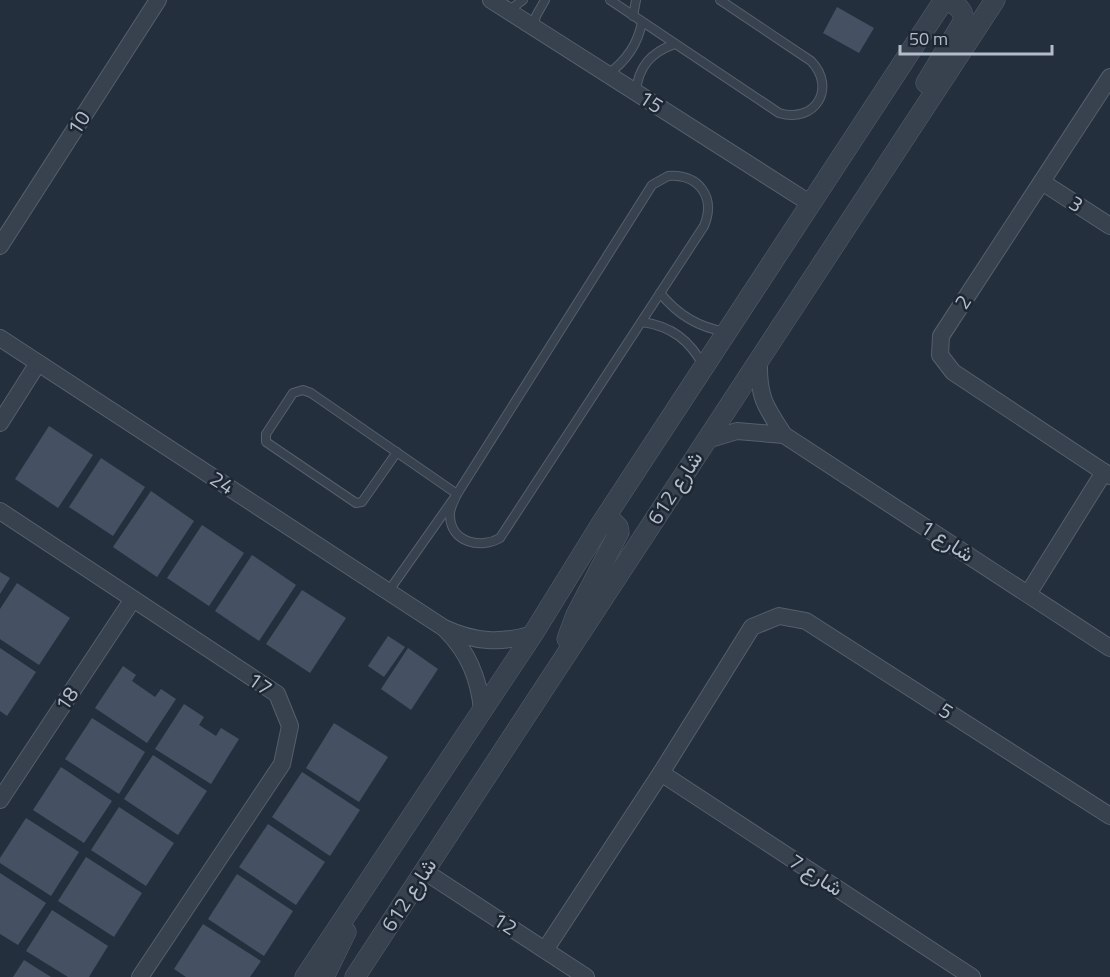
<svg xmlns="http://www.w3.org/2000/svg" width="1110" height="977" font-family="'Titillium Web',Vazirmatn,sans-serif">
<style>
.building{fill:#455162}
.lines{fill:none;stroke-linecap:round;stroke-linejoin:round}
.service-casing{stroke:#565f6c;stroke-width:10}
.minor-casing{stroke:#565f6c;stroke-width:18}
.tertiary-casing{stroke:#565f6c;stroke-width:21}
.service{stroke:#38414e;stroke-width:8}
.minor{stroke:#38414e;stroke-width:16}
.tertiary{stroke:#38414e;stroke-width:20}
.labels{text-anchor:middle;stroke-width:5;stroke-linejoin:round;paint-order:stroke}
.street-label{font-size:21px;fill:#b4bcc9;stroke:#1d2633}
</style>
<rect width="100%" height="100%" fill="#242f3e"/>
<g class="building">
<path d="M837 7 874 28 859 53 823 33Z"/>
<path d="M49 426 93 455 58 508 15 479Z"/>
<path d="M101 458 145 487 113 536 69 507Z"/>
<path d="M151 491 194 521 157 577 113 547Z"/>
<path d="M202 525 244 553 209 606 167 578Z"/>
<path d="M252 555 296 585 259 641 215 611Z"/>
<path d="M0 572 10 578 0 594Z"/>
<path d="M17 583 70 618 39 665 0 639V609Z"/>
<path d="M302 590 346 618 310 673 266 644Z"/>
<path d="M388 636 405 647 384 677 368 666Z"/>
<path d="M0 648 36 672 7 716 0 711Z"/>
<path d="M408 648 438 669 411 710 381 689Z"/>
<path d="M123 666 136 675 132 681 155 697 161 689 176 699 147 743 95 708Z"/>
<path d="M184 704 204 717 199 725 216 736 221 728 239 739 211 784 155 749Z"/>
<path d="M92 718 145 752 119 794 65 759Z"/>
<path d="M334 723 388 757 359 802 306 768Z"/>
<path d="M153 755 207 791 178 835 124 799Z"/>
<path d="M61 767 112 801 84 843 33 810Z"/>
<path d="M302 772 360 810 330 856 272 817Z"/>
<path d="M119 807 174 843 146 886 91 850Z"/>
<path d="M26 818 79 852 51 896 0 863V858Z"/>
<path d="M268 824 325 862 296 905 239 867Z"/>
<path d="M86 857 142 893 114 937 58 901Z"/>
<path d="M0 873 46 903 18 945 0 934Z"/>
<path d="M237 874 293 911 264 956 208 919Z"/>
<path d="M52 910 108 946 89 977H68L26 951Z"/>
<path d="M203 924 261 961 250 977H186L174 969Z"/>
<path d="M24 960 51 977H13Z"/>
</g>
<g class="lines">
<defs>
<g id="service">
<path d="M610 0 779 113C815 124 837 88 811 61L720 0"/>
<path d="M508 11 523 0"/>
<path d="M633 16 636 0"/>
<path d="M533 27 536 16 545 0"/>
<path d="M608 74C626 61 638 44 642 22"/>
<path d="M636 92C638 67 651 52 675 44"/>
<path d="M668 176C699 174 716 197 704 226L500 538C481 549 451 543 450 516 449 509 454 501 457 494L652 185Z"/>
<path d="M660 293C678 315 698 327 726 332"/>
<path d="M642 322C671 326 690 340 704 367"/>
<path d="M388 592 457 494 311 393 303 390 293 393 266 434V442L356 503 362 502 397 452"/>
</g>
<g id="minor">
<path d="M491 0 811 204"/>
<path d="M1110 77 941 336 940 355 953 372 1110 476"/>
<path d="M1042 182 1110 226"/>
<path d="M0 246 158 0"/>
<path d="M0 338 444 628C474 642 501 644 533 634"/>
<path d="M759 360C758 397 765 406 784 435L1110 648"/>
<path d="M0 423 38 363"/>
<path d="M707 440 737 431 784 435"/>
<path d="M0 511 277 694 290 726 282 764 140 977"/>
<path d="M1028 594 1104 472"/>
<path d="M446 630C469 653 479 679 482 710"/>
<path d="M661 773 972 977"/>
<path d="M0 800 133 599"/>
<path d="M424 871 586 977"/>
<path d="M545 950 661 773 752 627 779 616 806 621 1110 816"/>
</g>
<g id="tertiary">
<path d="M926 83 963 22C965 10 957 6 948 0"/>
<path d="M567 639 576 615 619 532 618 527 614 523 601 524"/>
<path d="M305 977 533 634 601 524 944 0"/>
<path d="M324 977 346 932"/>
<path d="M355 977 995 0"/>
</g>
</defs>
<use href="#service" class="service-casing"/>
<use href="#minor" class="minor-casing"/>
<use href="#tertiary" class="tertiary-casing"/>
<use href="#service" class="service"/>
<use href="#minor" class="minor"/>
<use href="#tertiary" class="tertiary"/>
</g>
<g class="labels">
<g class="street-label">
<text transform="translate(651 102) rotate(33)" y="7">15</text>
<text transform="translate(79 123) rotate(-57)" y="7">10</text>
<text transform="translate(1076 204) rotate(33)" y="7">3</text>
<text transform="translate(963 302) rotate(-57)" y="7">2</text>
<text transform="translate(222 483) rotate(33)" y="7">24</text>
<text transform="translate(675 488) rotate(-57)" y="7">شارع 612</text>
<text transform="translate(947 541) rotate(33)" y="7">شارع 1</text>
<text transform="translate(260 684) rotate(35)" y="7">17</text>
<text transform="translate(67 699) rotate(-56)" y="7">18</text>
<text transform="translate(946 711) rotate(33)" y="7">5</text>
<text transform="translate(816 875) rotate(33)" y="7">شارع 7</text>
<text transform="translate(409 895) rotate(-57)" y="7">شارع 612</text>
<text transform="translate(505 924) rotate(33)" y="7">12</text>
</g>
</g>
<path d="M900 45v9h152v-9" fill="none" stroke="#b4bcc9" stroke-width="3"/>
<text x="909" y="45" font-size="18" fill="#b4bcc9" stroke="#1d2633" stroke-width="4.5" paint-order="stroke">50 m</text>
</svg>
